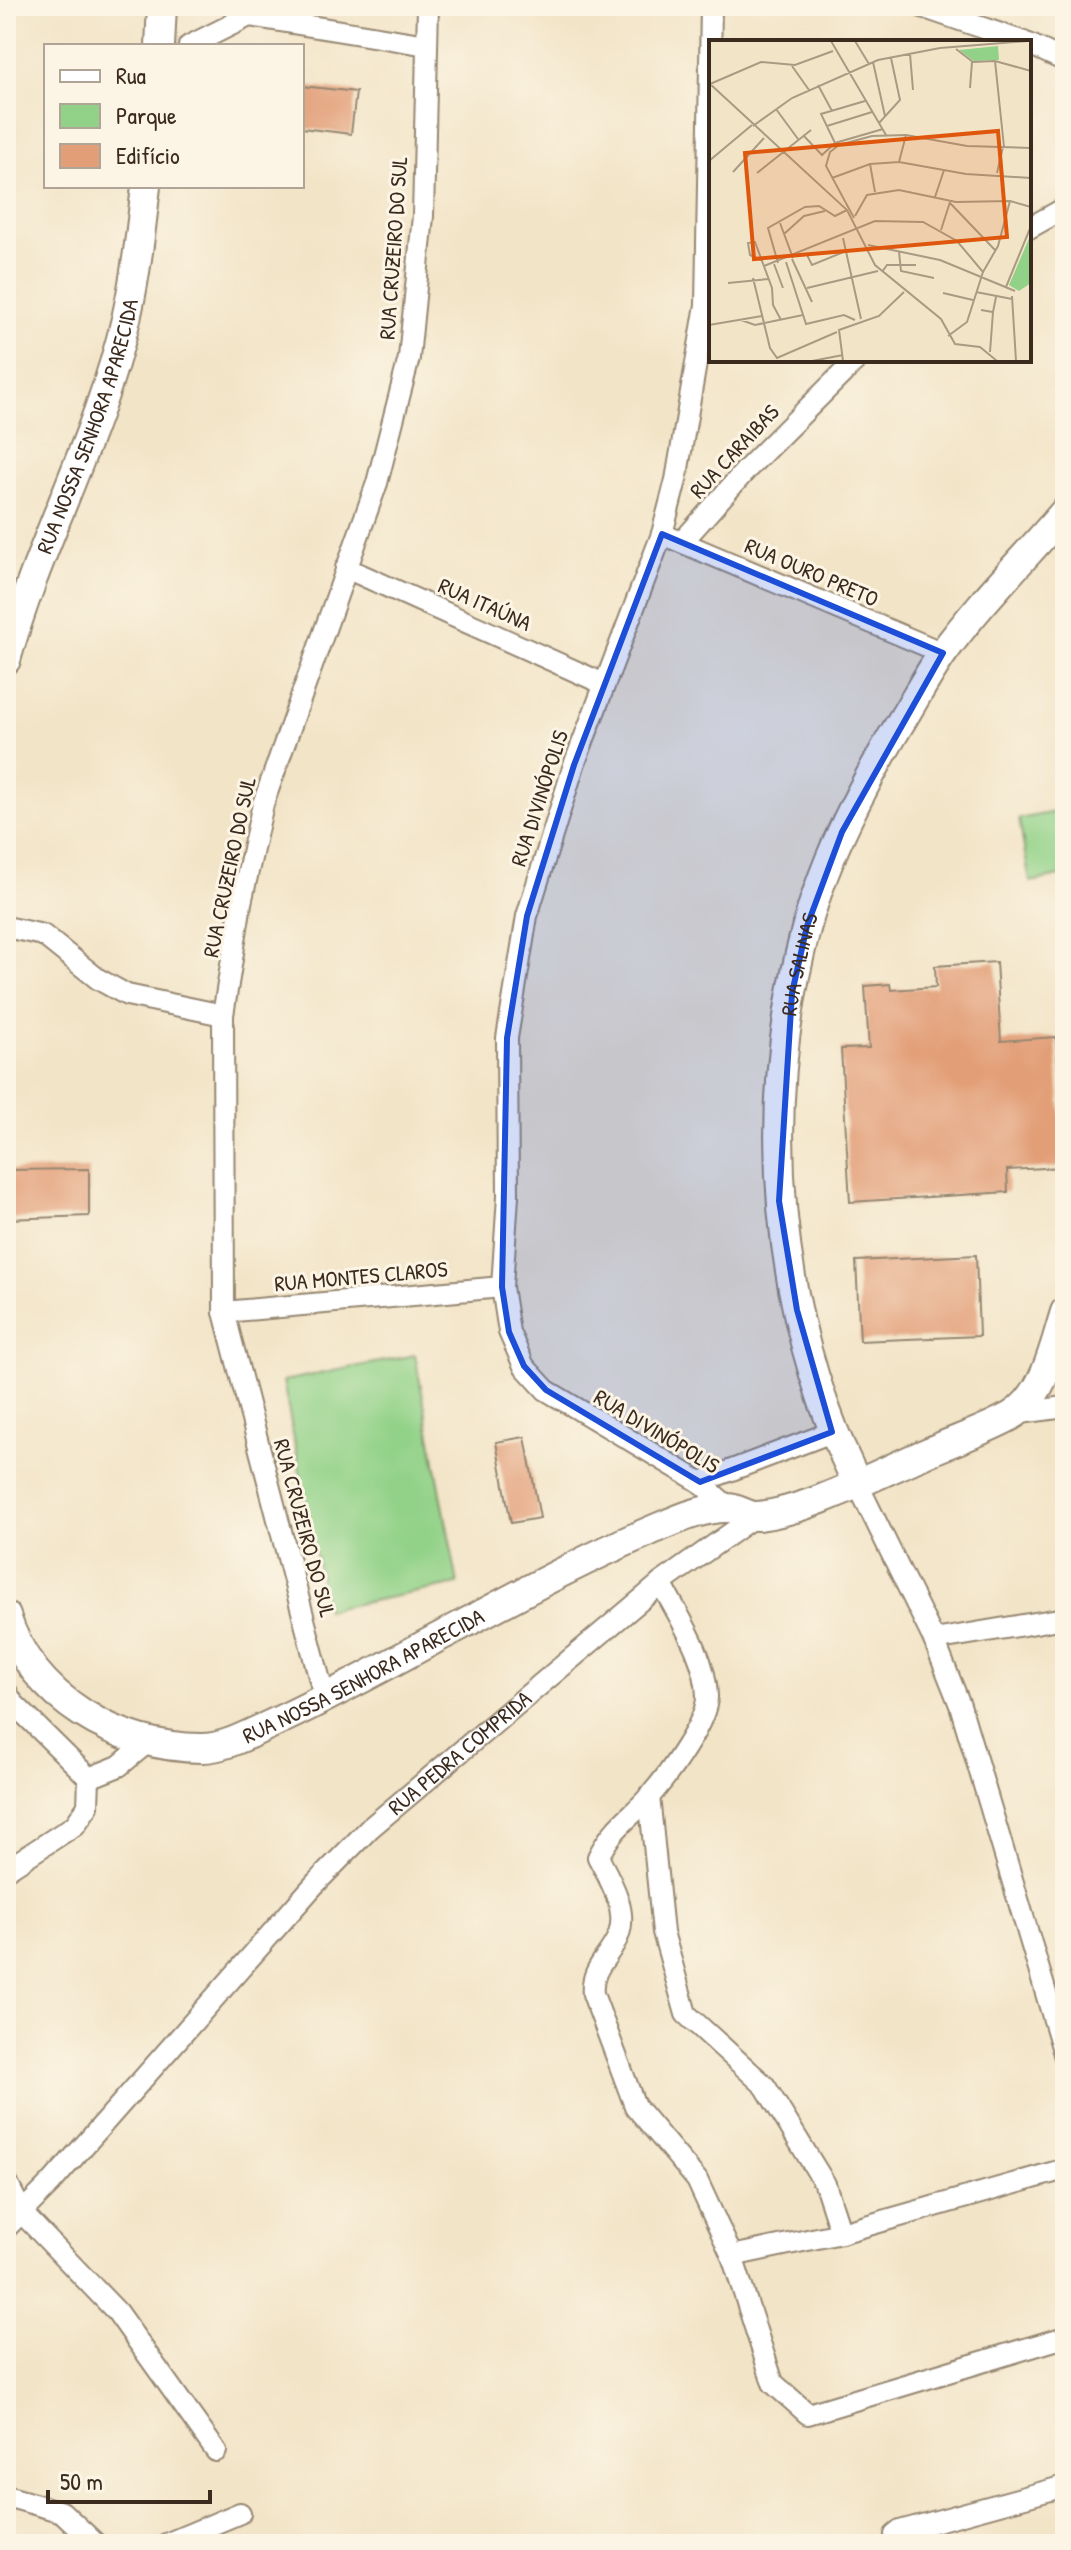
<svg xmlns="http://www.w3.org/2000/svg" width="1071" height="2550" font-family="'Patrick Hand',sans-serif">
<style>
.green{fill:#92d288;stroke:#667e53;stroke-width:2}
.building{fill:#e29e77}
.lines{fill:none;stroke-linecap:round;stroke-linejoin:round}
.street-casing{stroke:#968772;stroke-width:24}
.secondary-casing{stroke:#968772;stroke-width:32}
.street{stroke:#fff;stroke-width:20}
.secondary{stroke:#fff;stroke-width:28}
.marked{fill:#1d4ed8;fill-opacity:0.2;stroke:#1d4ed8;stroke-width:6;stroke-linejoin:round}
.labels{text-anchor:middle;stroke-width:6;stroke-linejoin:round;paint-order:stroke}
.street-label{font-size:22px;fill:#3b2a1e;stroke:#fcf5e5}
.inset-road{fill:none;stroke:#a99a83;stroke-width:2}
.view{fill:#df570d;fill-opacity:0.15;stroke:#df570d;stroke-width:4}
.inset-edge{fill:none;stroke:#3b2a1e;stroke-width:4}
</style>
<rect width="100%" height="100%" fill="#fcf5e5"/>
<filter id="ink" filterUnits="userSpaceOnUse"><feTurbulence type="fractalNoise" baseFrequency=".0125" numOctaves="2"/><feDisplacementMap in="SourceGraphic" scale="16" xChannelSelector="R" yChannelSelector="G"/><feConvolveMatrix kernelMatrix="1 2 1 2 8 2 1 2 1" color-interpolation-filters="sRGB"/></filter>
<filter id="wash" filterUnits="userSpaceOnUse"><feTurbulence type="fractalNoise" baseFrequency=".006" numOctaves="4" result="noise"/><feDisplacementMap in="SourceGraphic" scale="32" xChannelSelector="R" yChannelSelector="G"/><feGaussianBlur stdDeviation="1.8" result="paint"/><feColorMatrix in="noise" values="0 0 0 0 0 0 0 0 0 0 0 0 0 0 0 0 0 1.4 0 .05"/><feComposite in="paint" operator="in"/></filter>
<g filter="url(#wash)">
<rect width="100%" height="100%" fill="#f2e4c7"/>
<g class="green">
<path d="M1065 810V875L1030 882 1019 819Z"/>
<path d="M415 1355 458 1584 326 1610 283 1381Z"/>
</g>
<g id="blocks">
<g class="building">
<path d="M302 86 356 92 351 134 302 128Z"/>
<path d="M996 962 1001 1041 1056 1037 1064 1167 1007 1170 1008 1192 850 1202 841 1049 869 1048 865 986 890 984 891 990 936 987 935 966Z"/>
<path d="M89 1169V1216L6 1219V1170Z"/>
<path d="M976 1255 979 1336 860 1341 856 1261Z"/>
<path d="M525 1437 540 1518 511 1523 496 1442Z"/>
</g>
</g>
</g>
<g filter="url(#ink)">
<use href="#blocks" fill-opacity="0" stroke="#968772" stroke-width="2"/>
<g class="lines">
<defs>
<g id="street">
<path d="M232 6 249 16 427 45"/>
<path d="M711 6 706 305 676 480 662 534 574 765 527 916 507 1038 508 1196 502 1287 509 1332 524 1366 546 1390 700 1482 729 1508"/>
<path d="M919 6 1024 42"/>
<path d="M1029 44 1065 61"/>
<path d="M189 46 249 16"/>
<path d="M1029 228 1065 208"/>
<path d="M662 534 943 653"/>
<path d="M682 542 747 469 856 360"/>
<path d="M346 568 604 684"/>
<path d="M6 927 43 935 98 979 127 995 223 1015"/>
<path d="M224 1312 502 1287"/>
<path d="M1013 1414 1065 1407"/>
<path d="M700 1482 832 1432"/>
<path d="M857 1483 934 1640 960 1705 1065 2057"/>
<path d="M661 1583C679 1618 706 1656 707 1696 708 1721 666 1778 649 1797 627 1821 614 1826 598 1857 609 1878 628 1909 619 1934 611 1957 590 1967 593 1994L635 2106 697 2180 732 2256 773 2383 808 2414 1065 2337"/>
<path d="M934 1640 1065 1618"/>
<path d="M6 1691 13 1703 89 1778 88 1806 75 1825 6 1870"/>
<path d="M325 1700 224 1312 223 1015 241 903 263 804 377 483 409 358 423 216 428 6"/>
<path d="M89 1778 119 1766 148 1742"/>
<path d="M649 1796 663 1932 686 2014 765 2086 825 2184 841 2233"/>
<path d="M6 2181 23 2214 117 2312 216 2451"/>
<path id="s1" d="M6 2228 51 2183 314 1885 370 1828 661 1583 755 1516"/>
<path d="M732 2256 841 2233 1065 2169"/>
<path d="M6 2496 62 2512 96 2544"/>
<path d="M166 2544 240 2513"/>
<path d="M896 2544 895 2535 900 2531 1065 2486"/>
</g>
<g id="secondary">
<path d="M160 46 162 6"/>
<path id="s2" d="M6 660C38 544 99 436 126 319 136 275 141 230 146 186"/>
<path id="s3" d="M857 1483C774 1314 758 1111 806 929 826 854 865 781 905 715 917 695 929 673 943 653 979 603 1025 558 1065 511"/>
<path id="s4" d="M6 1616C32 1698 117 1748 202 1748 224 1748 247 1735 267 1726 327 1699 383 1667 441 1636 509 1600 579 1561 650 1531 674 1521 702 1507 728 1508 738 1508 748 1517 758 1516 808 1511 877 1474 924 1454 952 1441 984 1431 1011 1416 1045 1396 1054 1346 1065 1312"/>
</g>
</defs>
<use href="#street" class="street-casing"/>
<use href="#secondary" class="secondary-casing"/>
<use href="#street" class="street"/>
<use href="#secondary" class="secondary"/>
</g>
</g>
<path class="marked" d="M662 534 943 653 842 832 807 926 792 993 779 1201 797 1310 832 1432 700 1482 546 1390 524 1366 509 1332 502 1287 507 1038 527 916 574 765Z"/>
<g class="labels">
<g class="street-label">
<text transform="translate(393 248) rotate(-86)" y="8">RUA CRUZEIRO DO SUL</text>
<text dy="8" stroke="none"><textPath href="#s2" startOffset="248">RUA NOSSA SENHORA APARECIDA</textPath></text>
<text transform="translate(734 451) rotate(-47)" y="8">RUA CARAIBAS</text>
<text transform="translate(812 572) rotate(23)" y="8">RUA OURO PRETO</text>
<text transform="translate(485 604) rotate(24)" y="8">RUA ITAÚNA</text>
<text transform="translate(539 798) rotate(-72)" y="8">RUA DIVINÓPOLIS</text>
<text transform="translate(229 867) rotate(-78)" y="8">RUA CRUZEIRO DO SUL</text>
<text dy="8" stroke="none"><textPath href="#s3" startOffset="532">RUA SALINAS</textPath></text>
<text transform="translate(361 1276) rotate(-5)" y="8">RUA MONTES CLAROS</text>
<text transform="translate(657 1431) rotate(31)" y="8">RUA DIVINÓPOLIS</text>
<text transform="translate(305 1528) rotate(75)" y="8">RUA CRUZEIRO DO SUL</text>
<text dy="8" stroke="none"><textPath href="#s4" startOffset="430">RUA NOSSA SENHORA APARECIDA</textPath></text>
<text dy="8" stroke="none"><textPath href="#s1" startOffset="658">RUA PEDRA COMPRIDA</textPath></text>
</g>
</g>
<g transform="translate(709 40)">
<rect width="322" height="322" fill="#f2e4c7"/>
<path d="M289 6 290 20 265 21 250 10ZM322 194V243L310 251 300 245Z" fill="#92d288"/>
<path class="inset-road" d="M122 1 177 95M146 1 160 24M247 9 264 22 286 21 322 31M201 14 204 50M286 21 295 107M164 22 176 76M83 26 100 50M0 43 138 170 166 225 232 279 246 304 271 307 288 321M1 44 52 22 86 25 124 11M109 45 123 71M261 48 263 22M67 69 89 99M170 83 191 60 182 18M44 86 83 58 169 20 231 8 319 1M118 86 163 72M94 95 113 115 126 103 174 89M126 103 112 74 156 61M0 121 43 85M190 122 197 95M161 124 166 152M24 132 55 98M48 133 102 90M288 133 294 107M123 138 161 124 190 122 257 134 322 138M226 157 235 130M241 163 286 210M146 176 158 155 190 150 247 162 301 161 322 167M145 178 117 126 121 112 130 105 163 96 197 95 258 106 322 108M71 183 84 218M232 190 241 162M75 194 95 176 116 171M134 198 152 279M159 205 231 220 306 251M190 212 192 231 225 238M97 213 103 225 137 211M83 219 103 262M52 220 41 215 39 203 46 202 63 248 64 265 72 280M77 222 97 284 135 275 146 280M69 223 59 188 96 167 110 166 126 176 138 170M65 224 74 248M55 226 166 181 214 182 248 201 274 232 258 282 239 296M173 232 178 225H207M274 232 289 206 301 161M44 238 61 308 68 318 128 292M19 243 59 239M297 247 322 186M98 248 169 231M267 252 303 259M234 253 264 260M303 256 307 321M272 270 284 272 287 257M32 280 46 285 94 275M0 285 53 276M281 312 284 272M103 321 134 315M134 321 130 290 170 276 195 252"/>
<path class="view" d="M289 91 298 197 45 219 36 113Z"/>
<rect width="322" height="322" class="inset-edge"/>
</g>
<rect width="1071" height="2550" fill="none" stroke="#fcf5e5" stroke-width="32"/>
<rect x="44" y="44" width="260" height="144" fill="#fcf5e5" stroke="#afa495" stroke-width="2"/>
<rect x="60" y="70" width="40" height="12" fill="#ffffff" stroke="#afa495" stroke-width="2"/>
<text x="116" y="84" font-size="24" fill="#3b2a1e">Rua</text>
<rect x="60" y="104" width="40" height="24" fill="#92d288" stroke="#afa495" stroke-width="2"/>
<text x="116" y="124" font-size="24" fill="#3b2a1e">Parque</text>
<rect x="60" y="144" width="40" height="24" fill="#e29e77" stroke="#afa495" stroke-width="2"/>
<text x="116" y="164" font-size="24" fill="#3b2a1e">Edifício</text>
<path d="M48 2490v12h162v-12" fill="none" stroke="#3b2a1e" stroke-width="4"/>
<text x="60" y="2490" font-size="24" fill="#3b2a1e" stroke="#fcf5e5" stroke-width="6" paint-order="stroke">50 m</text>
</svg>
